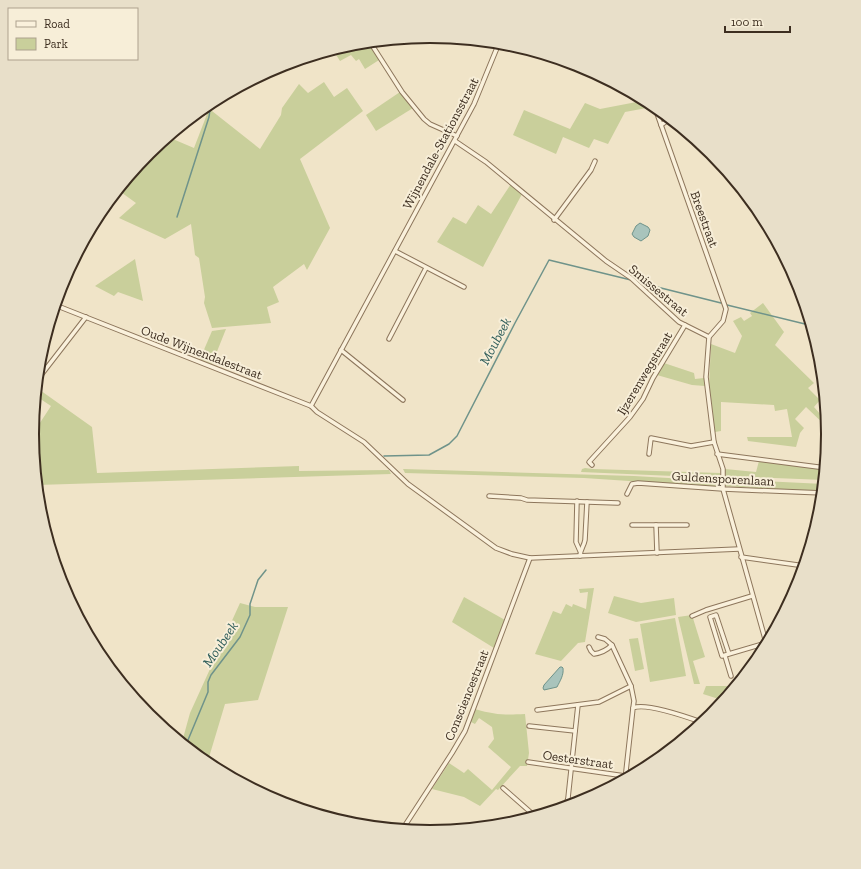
<svg xmlns="http://www.w3.org/2000/svg" width="861" height="869" font-family="'Zilla Slab',serif">
<style>
.green{fill:#c9cf9b}
.water{fill:#a9c4bc;stroke:#6f938a}
.lines{fill:none;stroke-linecap:round;stroke-linejoin:round}
.stream{stroke:#6f938a;stroke-width:1.5}
.minor-casing{stroke:#8d765c;stroke-width:5.5}
.minor{stroke:#faf1dc;stroke-width:3.5}
.labels{text-anchor:middle;stroke-width:4;stroke-linejoin:round;paint-order:stroke}
.street-label{font-size:13px;fill:#3d2e20;stroke:#f7eed8}
.water-label{font-size:14px;font-style:italic;fill:#2f5d5a;stroke:#f7eed8}
.rim{fill:none;stroke:#3d2e20;stroke-width:2}
</style>
<rect width="100%" height="100%" fill="#f0e4c8"/>
<g class="green">
<path d="M368 42 379 60 365 69 359 59 356 61 351 55 340 61 333 50 353 44Z"/>
<path d="M324 82 334 97 347 88 363 111 300 159 330 228 307 270 304 264 273 287 279 302 267 307 271 323 212 328 204 303 205 297 199 258 195 255 191 224 165 239 119 218 136 203 118 190 149 153 168 137 194 148 209 109 210 103 214 101 212 111 260 149 281 115 282 108 299 84 308 93Z"/>
<path d="M400 92 413 108 376 131 366 115Z"/>
<path d="M647 100 651 103 652 107 625 112 608 144 594 139 589 148 563 137 556 154 513 135 524 110 570 129 585 103 600 109Z"/>
<path d="M511 184 522 194 483 267 437 242 453 217 466 224 478 205 491 214Z"/>
<path d="M135 259 143 301 118 292 114 296 95 286Z"/>
<path d="M763 303 784 332 775 345 814 383 808 388 820 400 814 407 828 423V428L806 407 795 419 804 428 800 433 796 447 748 441 747 437H792L787 409 775 411 774 405 721 402V431L715 432 709 386 711 344 735 353 742 336 733 321 741 317 744 321 752 316 750 313Z"/>
<path d="M226 329 212 364 200 359 212 331Z"/>
<path d="M664 363 694 373 695 379 704 378 705 386 692 385 657 375Z"/>
<path d="M37 388 92 427 97 473 299 466V471L389 470 391 474 37 485 32 435 51 406 36 396Z"/>
<path d="M759 461 825 470 824 480 724 476 725 469 756 472Z"/>
<path d="M585 468 593 469 720 473V478L581 472 582 469Z"/>
<path d="M403 469 634 476 720 481 719 487 584 478 405 473Z"/>
<path d="M724 479 824 484 823 492 724 486Z"/>
<path d="M594 588 585 642 578 643 561 661 535 654 553 611 561 614 566 604 572 607 573 604 586 609 588 592 580 593 579 589Z"/>
<path d="M614 596 641 603 674 598 676 615 636 622 608 613Z"/>
<path d="M464 597 505 620 494 648 452 622Z"/>
<path d="M240 603 255 607H288L258 700 225 704 207 764 178 740 182 742 190 713Z"/>
<path d="M692 615 705 657 693 661 700 684H694L678 617Z"/>
<path d="M675 618 686 676 650 682 640 624Z"/>
<path d="M638 638 644 669 635 671 629 639Z"/>
<path d="M706 686H737L725 701 703 694Z"/>
<path d="M475 709C495 715 505 715 525 714L529 753 527 766H520L498 790 496 789 480 806 464 797 432 789 449 763 464 773 468 769 492 790 511 767 488 747 494 739 492 727 479 718 475 724 471 722Z"/>
</g>
<g class="water">
<path d="M640 223 648 227 650 230 648 236 641 241 634 237 632 234 636 226Z"/>
<path d="M560 667H562L563 668C564 675 560 681 557 687L544 690 543 688 544 685Z"/>
</g>
<g class="lines">
<g class="stream">
<path d="M177 217 209 117 211 102"/>
<path d="M641 283 721 303"/>
<path d="M727 305 805 324"/>
<path d="M384 456 429 455 449 444 457 436 515 323 549 260 631 280"/>
<path d="M192 752 191 748 187 742 188 740 208 692V682L211 675 240 637 250 615V604L258 580 266 570"/>
</g>
<defs>
<g id="minor">
<path d="M370 42 402 92 424 119 430 124 457 136"/>
<path d="M654 105 726 309 723 321 709 337 706 377 714 442 723 469V489L767 646"/>
<path d="M661 125 671 118"/>
<path d="M455 141 486 162 606 261 631 278 679 322 709 337"/>
<path d="M554 220 591 170 595 161"/>
<path d="M395 251 464 287"/>
<path d="M55 305 311 406 317 412 364 442 408 484 496 548 512 554 530 558 739 549"/>
<path d="M389 339 426 268"/>
<path d="M341 350 403 400"/>
<path d="M38 379 86 317"/>
<path d="M311 406 474 104 499 43"/>
<path d="M649 454 651 438 691 446 714 442"/>
<path d="M717 454 826 468"/>
<path d="M592 465 589 462 630 417 643 399 653 378 685 325"/>
<path d="M823 468 825 449 829 434"/>
<path d="M627 494 632 484 638 483 723 489 823 493"/>
<path d="M489 496 521 498 527 500 618 503"/>
<path d="M577 501 576 542 580 551"/>
<path d="M632 525H687"/>
<path d="M656 525 657 553"/>
<path d="M580 556C580 550 584 546 585 540L587 502"/>
<path d="M741 557 805 566"/>
<path d="M692 616 706 610 752 596"/>
<path d="M598 637 605 639 612 645 631 686 634 701 633 708"/>
<path d="M589 647 591 651 594 654C601 653 607 650 612 645"/>
<path d="M729 654 716 615 710 617 722 656 766 643"/>
<path d="M725 656 731 676"/>
<path d="M537 710 599 702 631 686"/>
<path d="M529 726 575 731"/>
<path d="M694 731 697 721"/>
<path d="M528 762 625 776"/>
<path d="M625 780 633 708C646 702 690 718 704 723"/>
<path d="M503 788 536 817"/>
<path d="M565 808 568 798 578 705"/>
<path d="M402 830 452 753 465 731 530 558"/>
</g>
</defs>
<use href="#minor" class="minor-casing"/>
<use href="#minor" class="minor"/>
</g>
<g class="labels">
<g class="street-label">
<text transform="translate(440 143) rotate(-62)" y="5">Wijnendale-Stationsstraat</text>
<text transform="translate(705 219) rotate(70)" y="5">Breestraat</text>
<text transform="translate(659 290) rotate(40)" y="5">Smissestraat</text>
<text transform="translate(202 352) rotate(21)" y="5">Oude Wijnendalestraat</text>
<text transform="translate(644 373) rotate(-59)" y="5">Ijzerenwegstraat</text>
<text transform="translate(723 478) rotate(3)" y="5">Guldensporenlaan</text>
<text transform="translate(466 695) rotate(-68)" y="5">Consciencestraat</text>
<text transform="translate(578 759) rotate(8)" y="5">Oesterstraat</text>
</g>
<g class="water-label">
<text transform="translate(495 341) rotate(-62)" y="5">Moubeek</text>
<text transform="translate(220 644) rotate(-56)" y="5">Moubeek</text>
</g>
</g>
<path d="M0 0H861V869H0ZM39 434a391 391 0 1 1 782 0a391 391 0 1 1-782 0Z" fill="#e8dfc9" fill-rule="evenodd"/>
<path class="rim" d="M39 434a391 391 0 1 1 782 0a391 391 0 1 1-782 0Z"/>
<rect x="8" y="8" width="130" height="52" fill="#f7eed8" stroke="#ada18e"/>
<rect x="16" y="21" width="20" height="6" fill="#faf1dc" stroke="#ada18e"/>
<text x="44" y="28" font-size="12" fill="#3d2e20">Road</text>
<rect x="16" y="38" width="20" height="12" fill="#c9cf9b" stroke="#ada18e"/>
<text x="44" y="48" font-size="12" fill="#3d2e20">Park</text>
<path d="M725 26v6h65v-6" fill="none" stroke="#3d2e20" stroke-width="2"/>
<text x="731" y="26" font-size="12" fill="#3d2e20" stroke="#f7eed8" stroke-width="3" paint-order="stroke">100 m</text>
</svg>
